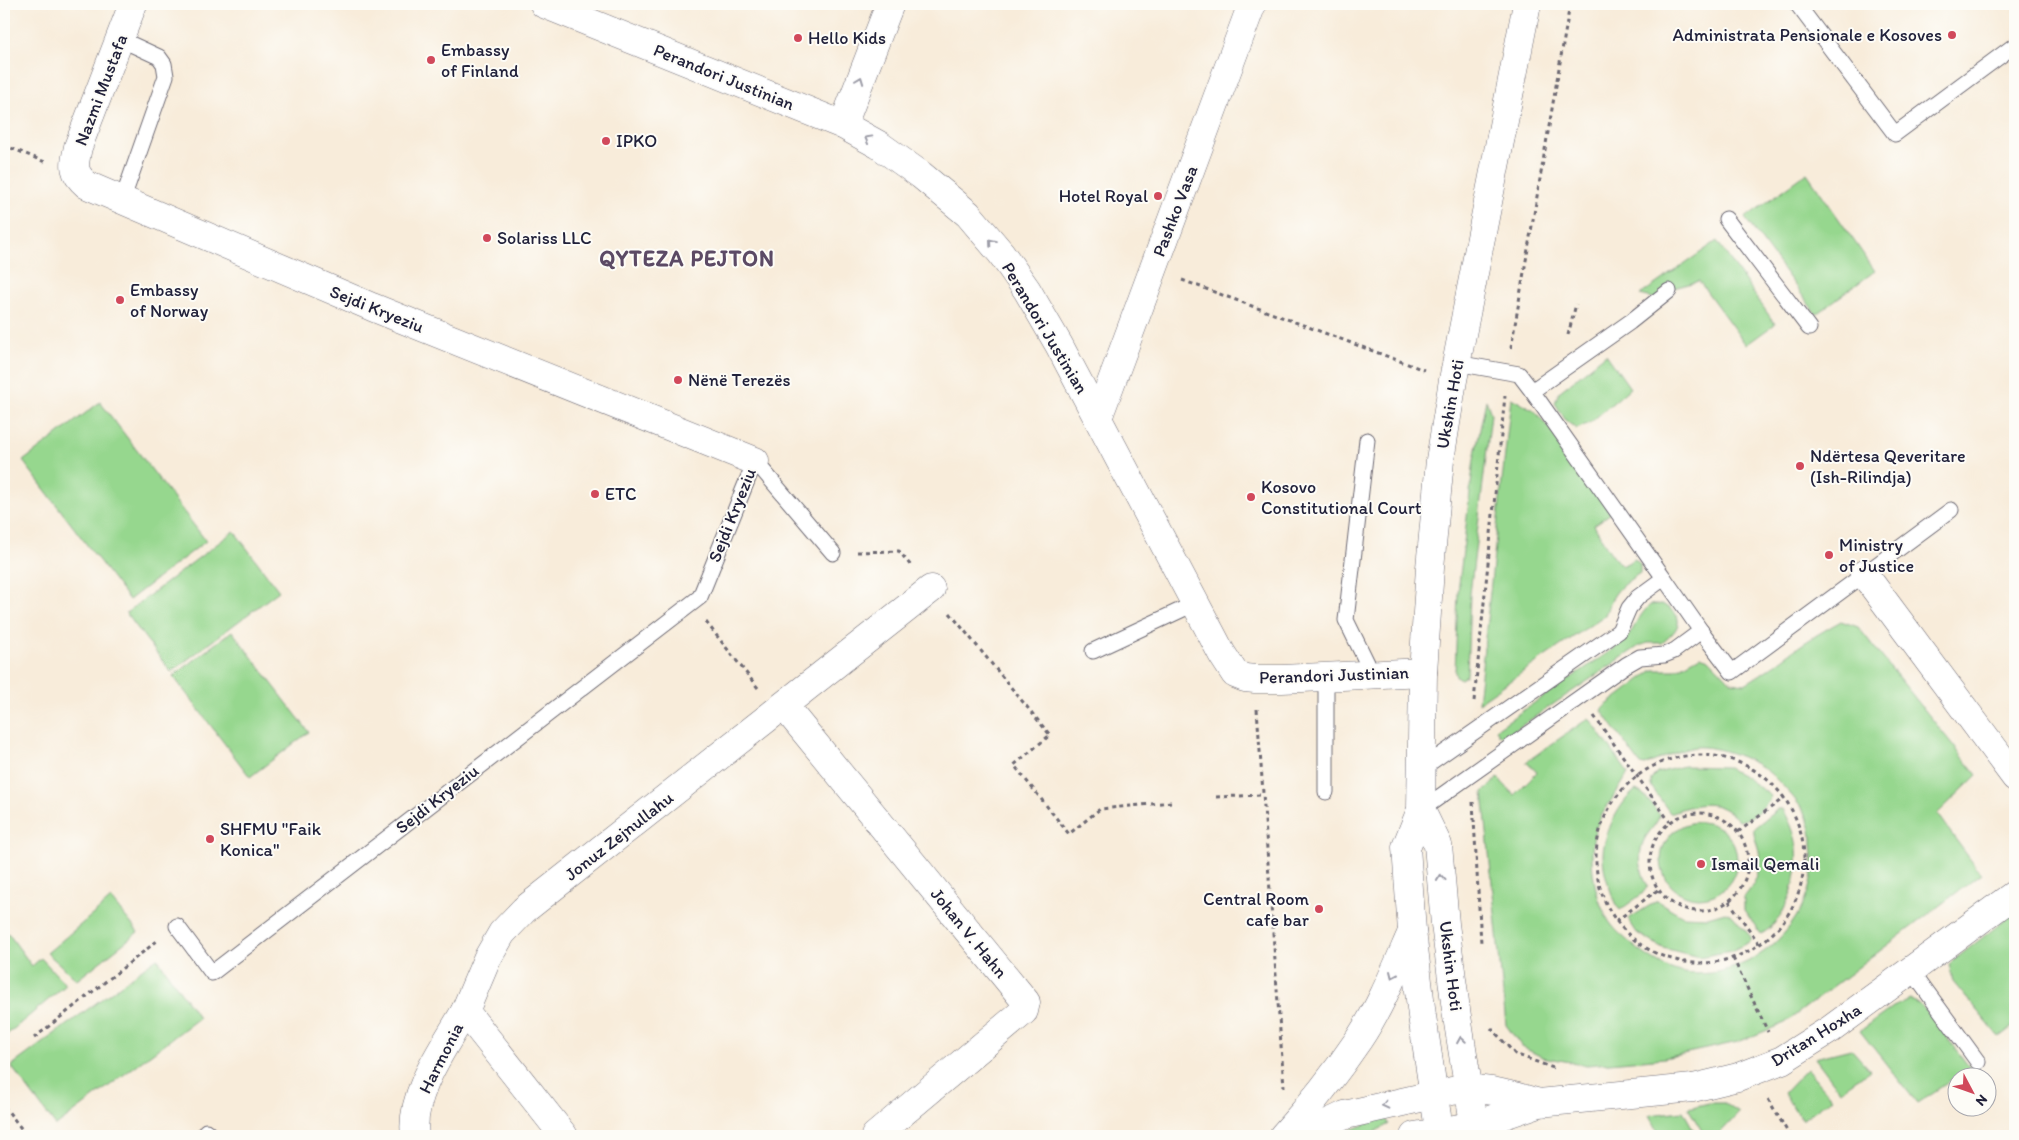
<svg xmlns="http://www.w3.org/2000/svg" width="2019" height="1140" viewBox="0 0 2019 1140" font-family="Itim,sans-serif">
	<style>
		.green { fill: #96d78e; stroke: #5c7c64 }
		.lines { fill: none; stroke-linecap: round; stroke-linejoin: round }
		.lane-casing { stroke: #6d6973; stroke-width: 17 }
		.street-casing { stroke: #6d6973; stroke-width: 29 }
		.secondary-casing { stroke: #6d6973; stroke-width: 29 }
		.path { stroke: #6d6973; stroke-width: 3; stroke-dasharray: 4 4; stroke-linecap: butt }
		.lane { stroke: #fff; stroke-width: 15 }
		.street { stroke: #fff; stroke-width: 28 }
		.secondary { stroke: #fff; stroke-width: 28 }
		.oneway { stroke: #9c9ca7 }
		.poi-dot { fill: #d1495b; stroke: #fdfcf7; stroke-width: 2 }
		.labels { text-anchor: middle; stroke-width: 4; stroke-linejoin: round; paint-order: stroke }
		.poi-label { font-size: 18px; fill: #22223b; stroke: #fdfcf7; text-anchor: start }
		.street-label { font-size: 18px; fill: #22223b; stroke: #fdfcf7 }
		.district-label { font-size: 22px; font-weight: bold; letter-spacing: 1px; fill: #5c4a65; stroke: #fdfcf7 }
	</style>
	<rect width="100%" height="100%" fill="#fdfcf7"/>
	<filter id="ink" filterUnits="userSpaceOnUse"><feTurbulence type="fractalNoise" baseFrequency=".02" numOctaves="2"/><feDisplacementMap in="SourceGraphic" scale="10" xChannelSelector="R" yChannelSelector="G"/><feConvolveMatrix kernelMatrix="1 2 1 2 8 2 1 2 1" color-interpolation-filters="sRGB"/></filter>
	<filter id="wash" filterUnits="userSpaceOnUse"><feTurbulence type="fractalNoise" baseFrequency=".0096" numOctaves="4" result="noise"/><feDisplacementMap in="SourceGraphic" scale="20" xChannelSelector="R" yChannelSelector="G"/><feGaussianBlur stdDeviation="1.12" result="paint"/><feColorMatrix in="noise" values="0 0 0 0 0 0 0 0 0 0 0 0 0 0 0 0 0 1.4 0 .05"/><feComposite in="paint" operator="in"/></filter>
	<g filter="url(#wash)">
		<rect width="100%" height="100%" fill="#f8ecda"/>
		<g class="green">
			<path d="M1807,173L1875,271L1816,314L1745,218Z"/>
			<path d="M1717,241L1775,324L1746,345L1699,281L1674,288L1657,299L1640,295Z"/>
			<path d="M1606,354L1630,388L1591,422L1577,429L1566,421L1555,403L1559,392Z"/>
			<path d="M1511,398L1534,410L1557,438L1611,513L1594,525C1602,539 1610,555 1622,566L1635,559L1640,564V573C1619,587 1614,591 1605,615L1478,703Z"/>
			<path d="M1486,400L1491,414L1470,594L1467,675L1461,679L1457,677L1455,673L1458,592L1474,459Z"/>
			<path d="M100,402L206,541L129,600L23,461Z"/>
			<path d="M234,531L279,591L171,672L126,613Z"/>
			<path d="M1662,604C1686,617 1681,628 1662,643H1648L1639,646L1505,737L1499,735L1496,729L1625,641C1635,628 1638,616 1650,605Z"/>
			<path d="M1841,621L1858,627L1977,775L1937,814L1981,874L1785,1023L1738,1042L1664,1058L1587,1065L1542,1057L1522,1047L1506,1025L1483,792L1498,778L1514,795L1537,772L1526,762L1589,718L1628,773C1619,792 1603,808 1596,828C1588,852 1593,888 1603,910C1611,928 1619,933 1634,946C1647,957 1668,970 1684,973C1756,982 1822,916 1812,845C1812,839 1812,832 1810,826C1804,806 1786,789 1772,775C1756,760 1717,745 1695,747C1678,750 1661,759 1645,765L1640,764L1602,711L1604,707L1653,670H1675L1700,656L1709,659L1731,682L1745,684C1761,675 1775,664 1790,653C1806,641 1823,631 1841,621Z"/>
			<path d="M232,631L309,732L250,777L173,676Z"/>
			<path d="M1684,766L1726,767L1745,777L1771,796C1766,807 1751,819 1739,821C1717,797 1698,803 1670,813L1651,786V779L1657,773Z"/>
			<path d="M1636,790L1643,794L1660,815C1657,823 1652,828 1647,835C1636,851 1640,871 1648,886L1642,894L1620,910C1614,904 1613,897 1610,889C1606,878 1603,867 1603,855C1603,835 1620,801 1636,790Z"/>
			<path d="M1778,809H1783C1790,822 1796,835 1797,849C1800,876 1786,922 1761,934L1744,910V897C1755,885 1762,868 1759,851C1757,842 1753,837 1754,828Z"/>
			<circle cx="1699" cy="860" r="38"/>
			<path d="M111,899L138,932L77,980L47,953Z"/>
			<path d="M1657,901L1683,916L1708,917L1725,912L1732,915L1751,937V941L1731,951L1699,957L1663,948L1637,933L1628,919Z"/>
			<path d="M2015,912V1025L1999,1037L1953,982L1949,964Z"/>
			<path d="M8,933L32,966L41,958L66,985L4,1037V936Z"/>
			<path d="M157,958L199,1018L56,1126L11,1066Z"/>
			<path d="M1910,999L1926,1010L1970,1068L1917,1103L1860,1031L1893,1007Z"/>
			<path d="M1851,1049L1870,1070L1840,1091L1815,1058Z"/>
			<path d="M1807,1069L1832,1098L1802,1120L1788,1100L1784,1093Z"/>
			<path d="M1709,1103H1724L1739,1113L1717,1136H1705L1688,1108Z"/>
			<path d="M1683,1111L1697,1136H1660L1649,1115Z"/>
			<path d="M1380,1119L1387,1120L1389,1124L1367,1136H1333Z"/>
		</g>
	</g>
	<g filter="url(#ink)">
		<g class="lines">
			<defs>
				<g id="lane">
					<path d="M1797,4L1895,134L2015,45"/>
					<path d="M120,39L159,57L164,64L166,76L122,201"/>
					<path d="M1726,219L1809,328"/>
					<path d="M1456,363L1519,374L1532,391"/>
					<path d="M1367,440L1346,620L1372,673"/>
					<path d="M1664,578L1532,391L1630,322L1669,291"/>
					<path d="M1701,631L1732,672L1951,510"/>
					<path d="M1093,651L1196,603"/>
					<path d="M1326,677V792"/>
					<path d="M1421,810L1626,665L1640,657L1664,655L1674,651L1701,631L1664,578L1638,597L1629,608L1619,631L1421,769"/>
					<path d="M177,926L212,973L700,597L755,461L833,553"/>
					<path d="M1911,970L1978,1062"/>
					<path d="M206,1131L211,1136"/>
				</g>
				<g id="street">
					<path d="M133,4L78,147C74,166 72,172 87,185L372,307L755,461"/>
					<path d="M544,4L843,125L879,145L921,175L968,214L1001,253L1027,290L1059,345L1222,654L1235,674L1245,678L1255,679H1282L1423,672"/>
					<path d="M843,125L890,4"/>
					<path d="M1098,418L1252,4"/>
					<path d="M1864,574L2015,777"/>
					<path d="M784,706L1026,1002L1024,1011L875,1136"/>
					<path d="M415,1136C409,1094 445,1046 465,1011"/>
					<path d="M564,1136L465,1011L487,959L502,933L524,910L931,589"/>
					<path d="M1301,1136L1345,1115L1433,1095"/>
					<path d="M1414,1136L1439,1132"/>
				</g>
				<g id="secondary">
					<path d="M1421,810L1438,845L1445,924L1456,1010L1476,1136"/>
					<path d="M1452,1091C1482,1085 1511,1095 1539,1103"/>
					<path d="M1439,1132L1475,1125L1539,1103L1693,1088L1738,1077L1782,1060L1831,1029L2015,894"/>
					<path d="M1283,1136C1310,1106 1336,1073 1359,1039C1381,1006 1396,968 1412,932"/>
					<path d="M1440,1136L1422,1016L1412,931L1406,847L1421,810L1423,672L1430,568L1440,460L1453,380L1527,4"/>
				</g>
			</defs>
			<use href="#lane" class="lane-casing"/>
			<use href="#street" class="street-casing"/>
			<use href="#secondary" class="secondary-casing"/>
			<g class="path">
				<path d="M4,145L45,162"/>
				<path d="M1182,280L1424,370"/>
				<path d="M1568,335L1576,304"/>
				<path d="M1511,348L1570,4"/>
				<path d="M857,552L899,551L911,566"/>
				<path d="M950,613L1050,735L1014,765L1069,834L1100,809L1172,802"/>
				<path d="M706,622L758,688"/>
				<path d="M1474,701L1505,396"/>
				<path d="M1257,709L1284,1087"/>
				<path d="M1594,716L1670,822"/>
				<circle cx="1700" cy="859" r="104"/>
				<path d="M1216,797L1262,795"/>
				<path d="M1473,802L1481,943"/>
				<circle cx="1699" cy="862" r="49"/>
				<path d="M1738,832L1785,797"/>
				<path d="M1729,901L1760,945"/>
				<path d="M1616,921L1659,889"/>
				<path d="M1733,958L1768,1032"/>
				<path d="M1491,1028L1515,1054L1556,1069"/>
				<path d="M34,1038L157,941"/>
				<path d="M1768,1099L1790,1136"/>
				<path d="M4,1106L27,1136"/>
			</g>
			<use href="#lane" class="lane"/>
			<use href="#street" class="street"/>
			<use href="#secondary" class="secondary"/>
		</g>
		<defs><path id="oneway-chevron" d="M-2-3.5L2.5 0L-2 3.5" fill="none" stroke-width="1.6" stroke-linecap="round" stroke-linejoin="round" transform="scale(1.25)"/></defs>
		<g class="oneway">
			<use href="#oneway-chevron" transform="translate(860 80) rotate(-69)"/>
			<use href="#oneway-chevron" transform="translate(868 139) rotate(-151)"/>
			<use href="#oneway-chevron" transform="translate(992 242) rotate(-130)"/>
			<use href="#oneway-chevron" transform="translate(1441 878) rotate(-95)"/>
			<use href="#oneway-chevron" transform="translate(1393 975) rotate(114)"/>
			<use href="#oneway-chevron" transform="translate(1461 1040) rotate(-99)"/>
			<use href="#oneway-chevron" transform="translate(1385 1105) rotate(167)"/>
		</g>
	</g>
	<g class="poi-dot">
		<circle cx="1952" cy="35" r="5"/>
		<circle cx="798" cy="38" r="5"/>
		<circle cx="431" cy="60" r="5"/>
		<circle cx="606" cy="141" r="5"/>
		<circle cx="1158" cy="196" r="5"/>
		<circle cx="487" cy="238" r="5"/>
		<circle cx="120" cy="300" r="5"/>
		<circle cx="678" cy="380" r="5"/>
		<circle cx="1800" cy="466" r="5"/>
		<circle cx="595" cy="494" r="5"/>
		<circle cx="1251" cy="497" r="5"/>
		<circle cx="1829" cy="555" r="5"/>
		<circle cx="210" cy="839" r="5"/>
		<circle cx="1701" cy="864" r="5"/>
		<circle cx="1319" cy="909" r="5"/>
	</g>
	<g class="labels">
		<g class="poi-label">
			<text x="1942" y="41" text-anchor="end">Administrata Pensionale e Kosoves</text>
			<text x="808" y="44">Hello Kids</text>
			<text x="441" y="56">Embassy<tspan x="441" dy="21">of Finland</tspan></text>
			<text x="616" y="147">IPKO</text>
			<text x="1148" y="202" text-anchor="end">Hotel Royal</text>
			<text x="497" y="244">Solariss LLC</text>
			<text x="130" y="296">Embassy<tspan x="130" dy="21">of Norway</tspan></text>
			<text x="688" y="386">Nënë Terezës</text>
			<text x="1810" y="462">Ndërtesa Qeveritare<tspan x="1810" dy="21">(Ish-Rilindja)</tspan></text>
			<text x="1261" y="493">Kosovo<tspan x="1261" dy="21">Constitutional Court</tspan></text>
			<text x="605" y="500">ETC</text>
			<text x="1839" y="551">Ministry<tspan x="1839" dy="21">of Justice</tspan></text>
			<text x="220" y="835">SHFMU "Faik<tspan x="220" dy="21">Konica"</tspan></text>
			<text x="1711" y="870">Ismail Qemali</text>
			<text x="1309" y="905" text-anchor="end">Central Room<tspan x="1309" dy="21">cafe bar</tspan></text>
		</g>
		<g class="street-label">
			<text transform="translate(724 77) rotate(22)" y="6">Perandori Justinian</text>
			<text transform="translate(101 90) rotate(-69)" y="6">Nazmi Mustafa</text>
			<text transform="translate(1175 211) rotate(-69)" y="6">Pashko Vasa</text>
			<text transform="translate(377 309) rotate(22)" y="6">Sejdi Kryeziu</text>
			<text transform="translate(1045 328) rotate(59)" y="6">Perandori Justinian</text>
			<text transform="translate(1450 404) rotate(-80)" y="6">Ukshin Hoti</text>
			<text transform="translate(732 515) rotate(-68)" y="6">Sejdi Kryeziu</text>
			<text transform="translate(1334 675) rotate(-2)" y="6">Perandori Justinian</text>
			<text transform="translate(437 799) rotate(-38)" y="6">Sejdi Kryeziu</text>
			<text transform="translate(619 836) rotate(-38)" y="6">Jonuz Zejnullahu</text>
			<text transform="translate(969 933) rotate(51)" y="6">Johan V. Hahn</text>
			<text transform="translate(1451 966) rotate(83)" y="6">Ukshin Hoti</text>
			<text transform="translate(1816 1035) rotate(-32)" y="6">Dritan Hoxha</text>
			<text transform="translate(441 1058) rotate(-63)" y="6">Harmonia</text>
		</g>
		<g class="district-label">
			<text x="687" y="266">QYTEZA PEJTON</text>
		</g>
	</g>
	<rect width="2019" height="1140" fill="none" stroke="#fdfcf7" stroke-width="20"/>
	<g transform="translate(1972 1092) rotate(131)"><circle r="24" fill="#fdfcf7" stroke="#a5a5ac"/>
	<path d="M0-4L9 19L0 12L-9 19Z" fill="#d1495b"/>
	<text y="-8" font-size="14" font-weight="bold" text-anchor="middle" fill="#22223b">N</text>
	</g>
</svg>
